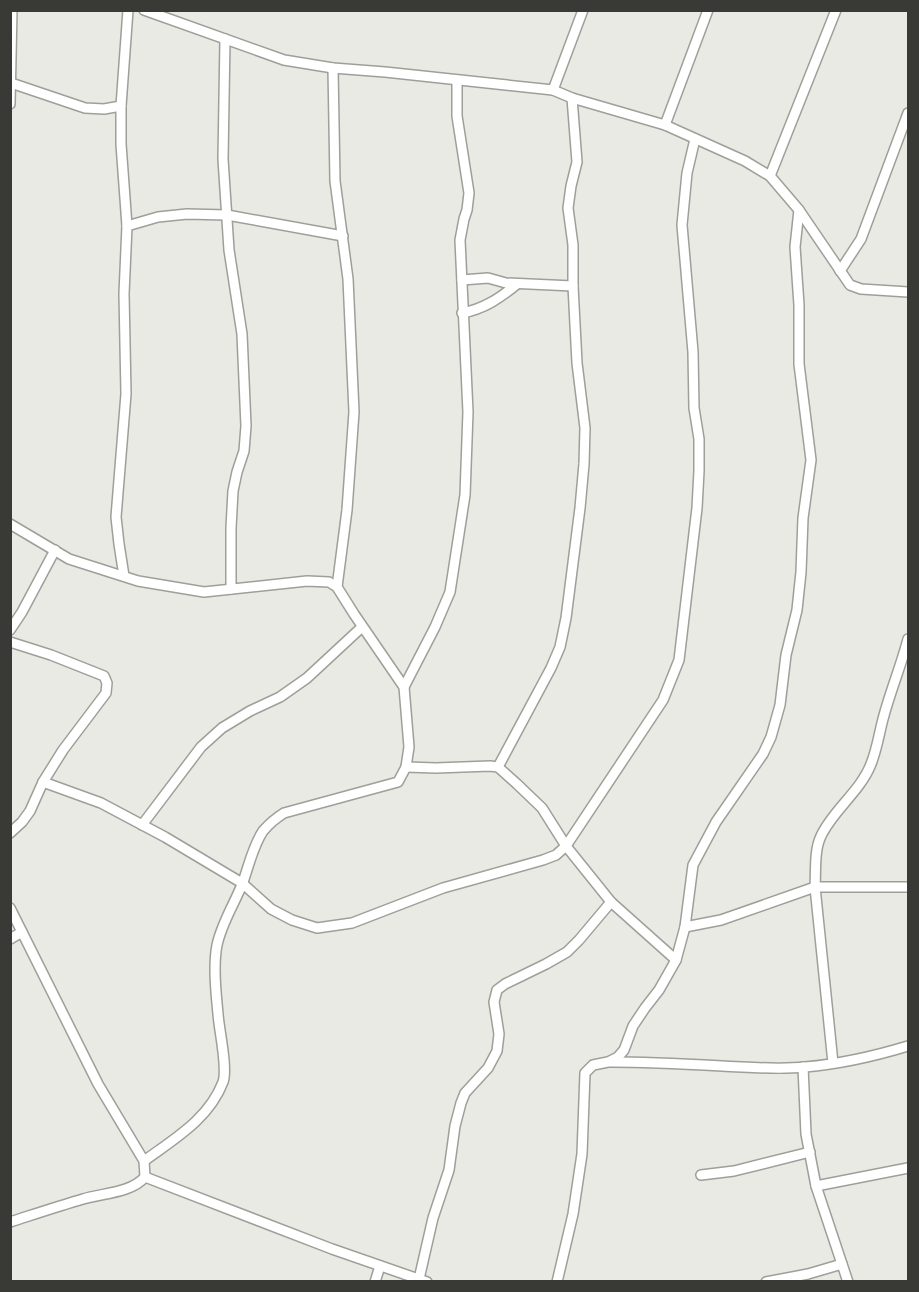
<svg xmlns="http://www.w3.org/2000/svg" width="919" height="1292" viewBox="0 0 919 1292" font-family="Commissioner,sans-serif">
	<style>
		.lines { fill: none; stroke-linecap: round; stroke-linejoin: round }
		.street-casing { stroke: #9f9f9a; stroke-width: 12 }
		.street { stroke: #fff; stroke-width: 9 }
	</style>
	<rect width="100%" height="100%" fill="#eaeae4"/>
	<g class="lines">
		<defs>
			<g id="street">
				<path d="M144,10L284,60L333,68L385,72L553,90L572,98L665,125L745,161L770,176L799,210L850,285L861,289L908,292"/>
				<path d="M225,39L223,159L229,250L242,334L246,426L244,451L237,472L233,491L231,528V589"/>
				<path d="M333,68L335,181L348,279L354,412L347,510L337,587"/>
				<path d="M11,83L85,108L104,109L121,106"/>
				<path d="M553,90L583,10"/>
				<path d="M10,104L12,10"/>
				<path d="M665,125L708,10"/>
				<path d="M770,176L836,10"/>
				<path d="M127,226L158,217L187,214L227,215L343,236"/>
				<path d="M840,271L861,239L908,113"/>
				<path d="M462,280L488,278L506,283L573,286"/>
				<path d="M462,313C484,309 500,298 517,284"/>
				<path d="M10,524L69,559L138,581L204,592L307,581L329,582L337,587L354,614L404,687L409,747L406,767L398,782L284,813C276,818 269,824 263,831C253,846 249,865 243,882C235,903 222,922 217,945C213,966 216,993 218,1014C219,1030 228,1068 223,1082C209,1119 174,1139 144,1161"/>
				<path d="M124,576L119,544L116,517L126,394L124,294L127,226L121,144V106L128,10"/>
				<path d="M10,630L22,612L55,550"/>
				<path d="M10,642L51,655L104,676L107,683L106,693L63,750L43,782L30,811L22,822L10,833"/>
				<path d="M404,687L435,627L450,592L465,495L468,412L460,240L464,219L467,210L469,193L457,116V80"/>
				<path d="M406,767L436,768L490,766L498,767L517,784L542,808L566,846L611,902L676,960"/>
				<path d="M498,767L551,668L560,647L566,618L580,508L584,464L585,428L577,363L573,286V245L568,208L571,186L577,162L572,98"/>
				<path d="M43,782L101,803L165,837L242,883L271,909L292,920L317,928L352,923L443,888L543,860L556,855L566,846L663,700L679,660L697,508L699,471V439L694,408L693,352L682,225L687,173L695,139"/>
				<path d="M142,825L201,747L222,728L250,711L280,697L307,678L362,627"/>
				<path d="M10,908L98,1084L144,1161L145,1177"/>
				<path d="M685,927L721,920L815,887H908"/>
				<path d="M10,939L22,932"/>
				<path d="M611,1062C648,1062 685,1064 722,1066C749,1067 777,1070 805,1067C840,1064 875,1056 908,1046"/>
				<path d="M833,1063L815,887C816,872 814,850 821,836C833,810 860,792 871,764C877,749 879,734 883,719C890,692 901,666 908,639"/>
				<path d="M803,1067L806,1134L816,1186L848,1282"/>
				<path d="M701,1175L734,1171L810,1152"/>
				<path d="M816,1186L908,1168"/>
				<path d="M10,1222C35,1214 59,1206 83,1199C103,1193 131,1193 145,1177L332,1249L427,1282"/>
				<path d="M419,1279L433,1218L449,1170L455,1126L461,1103L465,1093L488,1068L497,1051L499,1034L494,1002L497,990L505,984L546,964L567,952L579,940L611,902"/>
				<path d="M375,1282L380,1266"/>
				<path d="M557,1282L573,1214L582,1154L585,1073L593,1065L608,1062L618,1057L624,1050L633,1026L645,1008L659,990L676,960L685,927L693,865L716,822L763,754L771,737L780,705L786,655L797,610L801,572L803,518L811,460L799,364V305L795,247L799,210"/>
				<path d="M766,1282L808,1274L842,1264"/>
			</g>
		</defs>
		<use href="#street" class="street-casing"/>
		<use href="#street" class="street"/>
	</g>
	<rect width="919" height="1292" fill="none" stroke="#393936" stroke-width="24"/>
</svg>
